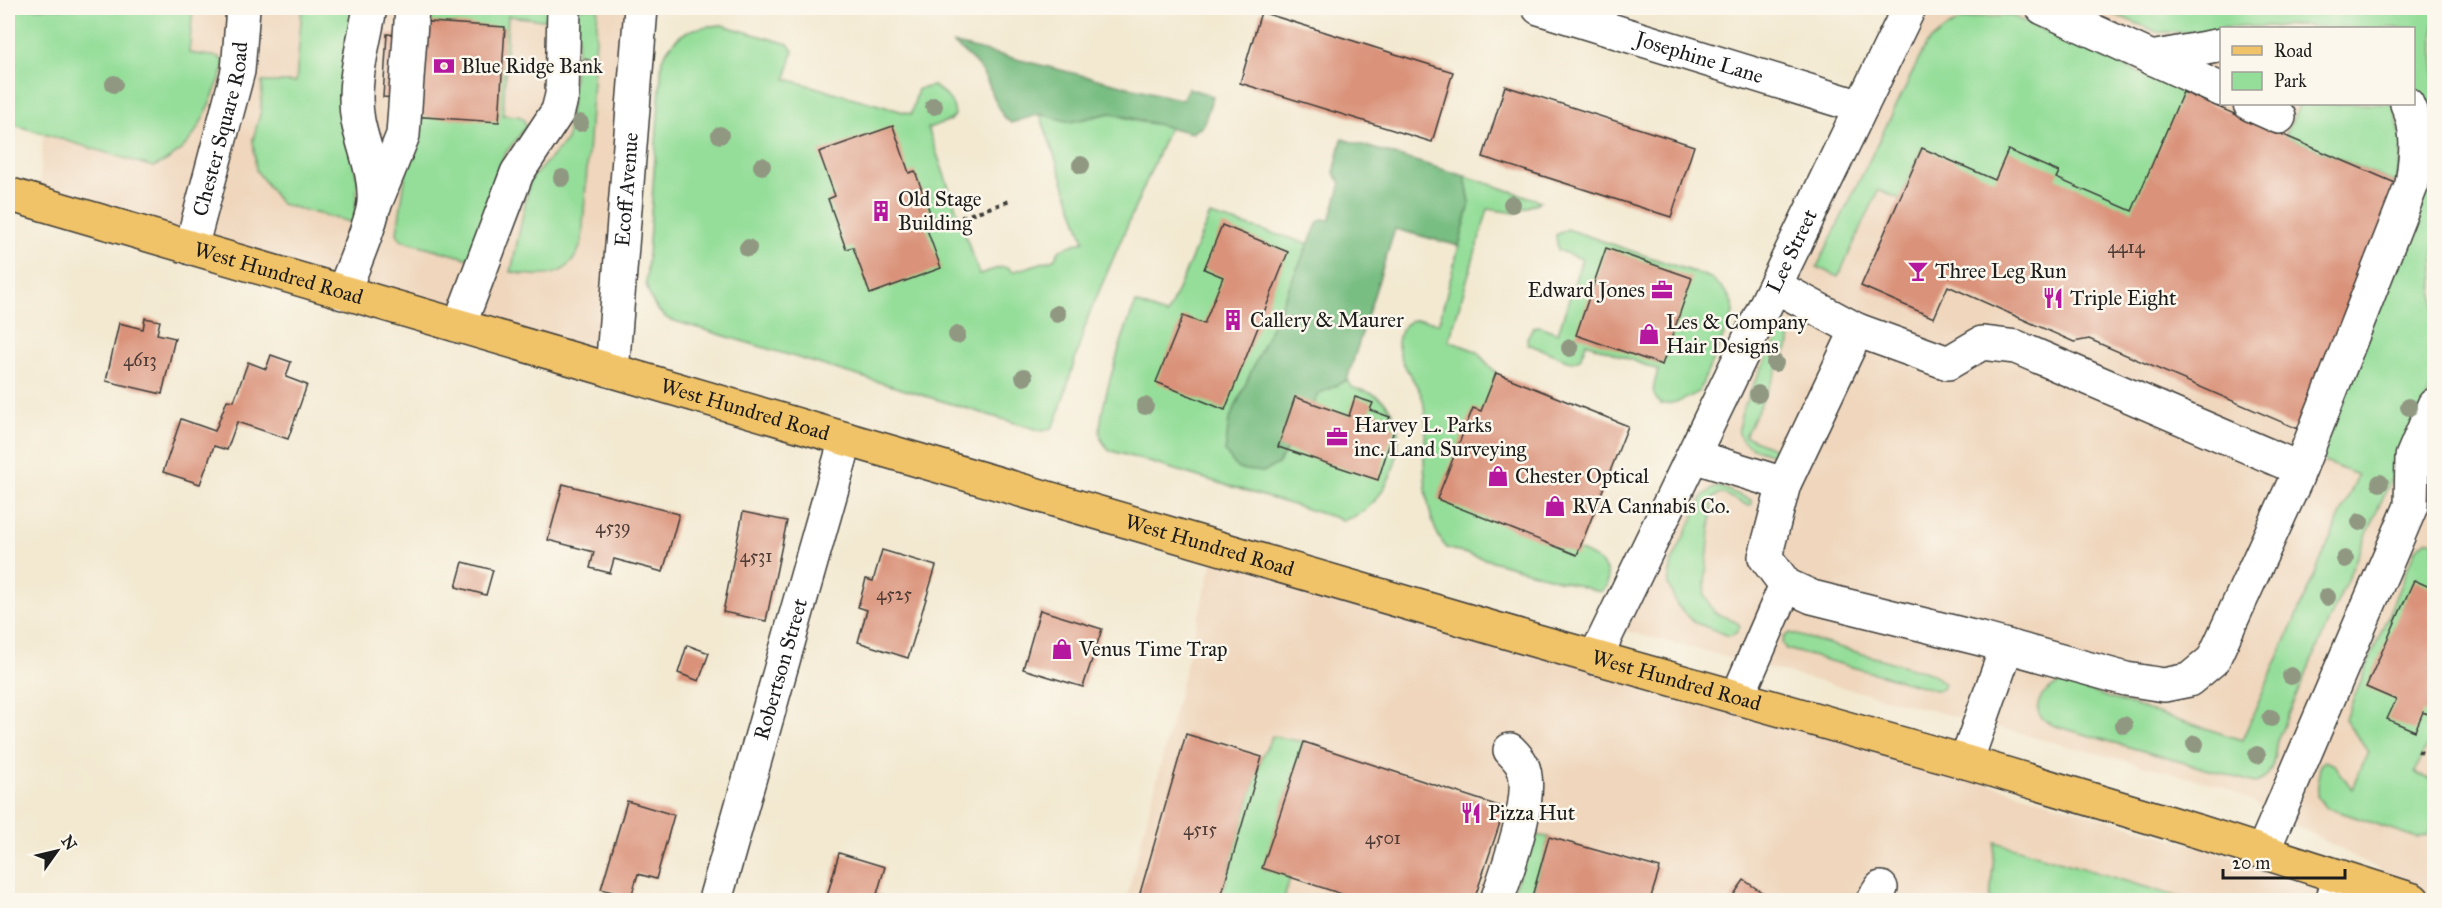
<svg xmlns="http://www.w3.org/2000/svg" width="2442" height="908" viewBox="0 0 2442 908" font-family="'IM FELL Great Primer',serif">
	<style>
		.built { fill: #efd6bc; fill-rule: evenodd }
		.green { fill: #95de9a; stroke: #587d5b; stroke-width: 1.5 }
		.forest { fill: #78bd82; stroke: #4a6c4f; stroke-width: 1.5 }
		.building { fill: #da937a }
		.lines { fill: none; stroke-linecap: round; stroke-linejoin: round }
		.minor-casing { stroke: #3c3b37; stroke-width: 36 }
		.major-casing { stroke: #3c3b37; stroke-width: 36 }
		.path { stroke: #3c3b37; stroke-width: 4; stroke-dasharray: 4.5 4.5; stroke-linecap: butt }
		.minor { stroke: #fff; stroke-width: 33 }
		.major { stroke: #f1c369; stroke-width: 33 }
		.tree { fill: #919882 }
		.labels { text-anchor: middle; stroke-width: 5; stroke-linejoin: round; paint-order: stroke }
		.number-label { font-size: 18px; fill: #4c3a34 }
		.street-label { font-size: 21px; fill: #1c1c1c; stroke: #fbf7ec }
		.poi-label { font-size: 21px; fill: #1c1c1c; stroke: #fbf7ec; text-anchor: start }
	</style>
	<rect width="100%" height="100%" fill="#fbf7ec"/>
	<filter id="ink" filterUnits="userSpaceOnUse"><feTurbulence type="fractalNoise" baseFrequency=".0167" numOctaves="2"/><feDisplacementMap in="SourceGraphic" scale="12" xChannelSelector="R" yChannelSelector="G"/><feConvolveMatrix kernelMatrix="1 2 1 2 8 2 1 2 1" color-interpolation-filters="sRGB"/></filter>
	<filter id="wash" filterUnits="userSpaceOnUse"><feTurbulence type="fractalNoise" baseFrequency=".008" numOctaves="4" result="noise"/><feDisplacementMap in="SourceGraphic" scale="24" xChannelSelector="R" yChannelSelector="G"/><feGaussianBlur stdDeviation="1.35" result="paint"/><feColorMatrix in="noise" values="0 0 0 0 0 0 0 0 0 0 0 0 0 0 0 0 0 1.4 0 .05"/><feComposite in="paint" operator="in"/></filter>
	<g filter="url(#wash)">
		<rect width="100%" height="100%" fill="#f3e9d1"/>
		<g class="built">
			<path d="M51,8H637L609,366L39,198Z"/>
			<path d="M1909,8H2434V899L2222,786L1610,627ZM2222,28H2414V104H2222Z"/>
			<path d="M1218,555L2379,900H1126L1213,560Z"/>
		</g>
		<g class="green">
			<path d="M8,8H193L189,53L219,57L224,62L223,72C205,112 198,149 153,167L8,123Z"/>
			<path d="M302,8H355L346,55L341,118L358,181L354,223L281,204L256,170L253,139L261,111L262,82H296Z"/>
			<path d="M422,8H550L549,16L543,20L508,16L503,115L519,116L524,120L526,127L504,155L470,259L401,240L397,233L413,125Z"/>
			<path d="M571,8H598L582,241C570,280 545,278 511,272L530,180L567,140L578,39Z"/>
			<path d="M2100,8H2434V381L2277,740C2274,757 2274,778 2255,783L2052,725C2025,712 2041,689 2063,683L2242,740L2358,475L2327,463L2321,455L2420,96L2414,84V28H2331L2299,25L2222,28L2221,33L2157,32Z"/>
			<path d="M2012,16L2183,92L2151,234L2010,213L1922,148L1900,199L1879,190L1838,277L1817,267L1926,45C1958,14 1970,17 2012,16Z"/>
			<path d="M722,25L788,44L793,51L786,79L911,114L918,89L933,86C945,93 954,101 955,115L951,120L928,128L979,274L1002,267L1009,268L1012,272L1054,259L1060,249L1084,241L1040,114L1070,122L1110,113L1140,122L1170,126L1088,317L1057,419L1052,428L1042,431L668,319C655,310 650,299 646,284L662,59C677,31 691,27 722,25Z"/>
			<path d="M2294,104H2393L2403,145L2396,183L2285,136L2299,106Z"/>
			<path d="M1465,176L1541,201L1515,213L1488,209L1449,341L1476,351L1496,373L1576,549C1594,557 1611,563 1607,586L1600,592L1447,548C1428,528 1425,487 1424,460C1423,445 1428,430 1425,414C1424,407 1424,399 1420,392C1411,373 1392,356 1400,333C1408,314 1423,320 1439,323L1470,203Z"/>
			<path d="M1210,215L1310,244L1229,421L1278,464L1320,393L1347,380L1351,387C1359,390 1369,391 1377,396C1422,424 1389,513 1343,520L1109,450C1107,447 1102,442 1101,438C1095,418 1126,324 1136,303L1167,315Z"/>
			<path d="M1567,229L1711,278C1723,288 1732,296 1734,312L1699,391C1687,400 1676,404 1661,404C1648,393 1655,384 1658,370L1586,343L1580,359L1572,362L1528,344L1527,338L1533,327L1539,326L1558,333L1582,259L1558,250L1556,235Z"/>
			<path d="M1783,333L1790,338V344L1745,436L1775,449V455H1773C1762,451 1746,448 1740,437C1731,418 1769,356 1779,336Z"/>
			<path d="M1720,487L1751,500L1752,504L1749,506L1721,493L1713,498L1704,595L1714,612L1738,623L1740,627L1736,633L1729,636L1694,622L1677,605L1668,584L1672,562L1703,496L1712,489Z"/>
			<path d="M2427,540H2434V641L2404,634L2379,686L2434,708V733L2432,732L2415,773L2434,781V817L2428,835L2417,838L2325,807L2317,796L2320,765L2325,761L2335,765L2352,789L2368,752L2345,719L2415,550Z"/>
			<path d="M1790,633L1933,674L1944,684L1942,689L1936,690L1786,649L1782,643L1784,637Z"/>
			<path d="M1272,736L1304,742L1263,868L1290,877L1284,900H1220L1262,757Z"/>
			<path d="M1531,835L1549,837L1531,900H1511Z"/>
			<path d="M1995,842L2189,900H1990Z"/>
		</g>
		<g class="forest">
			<path d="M952,43L1182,100L1188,88L1213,96L1203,126L1192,133L1110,113L1070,122L1040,114L1011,123C996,113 994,92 985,77C977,62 965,53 952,43Z"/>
			<path d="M1342,139L1465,176L1470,203L1459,246L1395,229L1347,380L1320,393L1278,464L1263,472L1238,469L1225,452L1229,421L1318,222L1322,219L1330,220L1341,183L1334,173Z"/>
		</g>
		<g id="blocks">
			<g class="building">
				<path d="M1261,12L1453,72L1432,142L1240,83Z"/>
				<path d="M415,21L505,27L499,122L409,116L410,99L383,97L387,34L414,36Z"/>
				<path d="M1505,86L1694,146L1671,217L1483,157Z"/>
				<path d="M2183,92L2400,185L2298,429L2089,339L2074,342L1948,286L1934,318L1861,286L1922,148L1995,180L2008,150L2059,172L2056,178L2132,211Z"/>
				<path d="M893,126L909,173L915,171L933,221L925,224L941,268L870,294L853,247L846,249L828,199L835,196L819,152Z"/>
				<path d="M1222,225L1288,252L1225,410L1156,382L1183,316L1204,324L1223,277L1204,269Z"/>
				<path d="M1606,248L1692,278L1662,365L1576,335Z"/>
				<path d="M145,318L160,321L157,334L175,338L162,394L106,381L119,323L143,329Z"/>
				<path d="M271,355L291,362L286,377L307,385L288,439L237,422L227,450L214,446L200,484L163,472L181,419L215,431L227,400L234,401L248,362L266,369Z"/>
				<path d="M1496,373L1628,426L1577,555L1437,499L1473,408L1481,411Z"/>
				<path d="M1295,397L1349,416L1355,397L1373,403L1370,410L1390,417L1387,424L1395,427L1378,480L1278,447Z"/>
				<path d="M563,484L679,514L663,572L614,559L610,573L590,568L594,552L548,540Z"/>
				<path d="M743,512L787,521L766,621L723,612Z"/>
				<path d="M882,550L936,566L908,658L858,642L867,610L858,607L866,579L873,581Z"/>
				<path d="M463,562L493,570L486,595L456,587Z"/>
				<path d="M2414,580L2434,589V718L2423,712L2415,731L2387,719L2396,700L2366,687Z"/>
				<path d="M1040,610L1102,629L1083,687L1023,669Z"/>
				<path d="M687,645L709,653L699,681L678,673Z"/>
				<path d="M1186,734L1262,757L1220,900H1138Z"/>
				<path d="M1304,742L1505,808L1474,900H1360L1262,868Z"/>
				<path d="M627,801L674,815L656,879L638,874L631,897L601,889Z"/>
				<path d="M1549,837L1660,868L1650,900H1531Z"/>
				<path d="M839,853L885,867L877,894L882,895L880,900H826Z"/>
				<path d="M1744,880L1773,900H1730Z"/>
			</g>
		</g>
	</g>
	<g filter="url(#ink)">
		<use href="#blocks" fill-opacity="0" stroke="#3c3b37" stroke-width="1.5"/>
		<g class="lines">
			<defs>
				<g id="minor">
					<path id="s1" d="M1539,8L1861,107"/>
					<path d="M2043,8L2222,90"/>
					<path d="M2151,58L2222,45"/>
					<path d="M2250,104L2279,117"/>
					<path d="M375,204L403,135L412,8"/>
					<path id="s2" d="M191,248L238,71L243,8"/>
					<path d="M1775,286L1857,330"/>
					<path d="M343,293C351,271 373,221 374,202C376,174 363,147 358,121C351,84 364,43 370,8"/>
					<path d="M459,326L517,173L558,111L562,95L564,8"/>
					<path id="s3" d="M612,371L641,8"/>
					<path d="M1693,456L1784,484"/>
					<path d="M2300,469L2016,347L1982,343L1948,363L1857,330L1784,484L1765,557L1786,585L1812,597L1985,640L2126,679L2164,685L2189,680L2213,660L2296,479L2412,184C2416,156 2420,130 2407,104"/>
					<path id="s4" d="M1595,658L1909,8"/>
					<path d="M1737,698L1786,585"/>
					<path d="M1966,762L2007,646"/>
					<path d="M2263,851L2411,506L2412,457L2434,405"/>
					<path id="s5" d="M715,900L846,439"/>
					<path d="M1497,900C1507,872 1536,792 1522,765C1519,759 1514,754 1510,750"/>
					<path d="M1873,900L1881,888"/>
					<path d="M2332,900L2341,877"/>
				</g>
				<g id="major">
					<path id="s6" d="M8,194L1537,641L1966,762L2200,832L2413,900"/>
				</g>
			</defs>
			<use href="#minor" class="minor-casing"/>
			<use href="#major" class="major-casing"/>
			<g class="path">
				<path d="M953,220L1010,201"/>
				<path d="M2418,751L2434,758"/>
			</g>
			<use href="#minor" class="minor"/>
			<use href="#major" class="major"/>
		</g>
		<g class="tree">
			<circle cx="586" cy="67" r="9"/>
			<circle cx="114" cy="84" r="9"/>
			<circle cx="934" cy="106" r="9"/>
			<circle cx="580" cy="123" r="9"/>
			<circle cx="720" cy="135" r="9"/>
			<circle cx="1081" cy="165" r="9"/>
			<circle cx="762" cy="166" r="9"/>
			<circle cx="562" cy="178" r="9"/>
			<circle cx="1512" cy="204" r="9"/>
			<circle cx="748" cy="248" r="9"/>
			<circle cx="1057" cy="314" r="9"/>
			<circle cx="957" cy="335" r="9"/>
			<circle cx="1570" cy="348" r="9"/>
			<circle cx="1775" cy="363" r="9"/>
			<circle cx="1024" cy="377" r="9"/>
			<circle cx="1758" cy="394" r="9"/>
			<circle cx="1145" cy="406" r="9"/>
			<circle cx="2409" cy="407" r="9"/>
			<circle cx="2380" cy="483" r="9"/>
			<circle cx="2360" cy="522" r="9"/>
			<circle cx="2345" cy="559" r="9"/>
			<circle cx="2327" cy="597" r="9"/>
			<circle cx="2291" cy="676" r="9"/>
			<circle cx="2271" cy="718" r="9"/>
			<circle cx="2124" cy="725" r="9"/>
			<circle cx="2195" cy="744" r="9"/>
			<circle cx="2257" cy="755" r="9"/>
		</g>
	</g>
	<defs>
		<symbol id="bank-bare" viewBox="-9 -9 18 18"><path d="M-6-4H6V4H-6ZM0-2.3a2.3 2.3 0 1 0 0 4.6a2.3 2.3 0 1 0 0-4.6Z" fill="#b5179e" stroke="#fbf7ec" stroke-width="2.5" paint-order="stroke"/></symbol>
		<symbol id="building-bare" viewBox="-9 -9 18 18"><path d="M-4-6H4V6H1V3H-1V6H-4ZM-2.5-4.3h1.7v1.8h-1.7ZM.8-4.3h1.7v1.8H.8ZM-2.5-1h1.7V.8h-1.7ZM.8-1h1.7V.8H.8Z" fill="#b5179e" stroke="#fbf7ec" stroke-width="2.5" paint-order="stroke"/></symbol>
		<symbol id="bar-bare" viewBox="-9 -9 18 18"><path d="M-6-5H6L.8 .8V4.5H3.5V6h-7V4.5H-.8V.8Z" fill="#b5179e" stroke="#fbf7ec" stroke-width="2.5" paint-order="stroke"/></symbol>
		<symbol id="office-bare" viewBox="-9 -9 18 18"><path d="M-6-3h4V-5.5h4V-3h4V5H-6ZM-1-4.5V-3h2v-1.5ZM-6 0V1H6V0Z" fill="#b5179e" stroke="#fbf7ec" stroke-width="2.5" paint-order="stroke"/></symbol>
		<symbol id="restaurant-bare" viewBox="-9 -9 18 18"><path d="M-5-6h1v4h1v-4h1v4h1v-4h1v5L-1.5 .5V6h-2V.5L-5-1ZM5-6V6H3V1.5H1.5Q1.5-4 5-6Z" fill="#b5179e" stroke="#fbf7ec" stroke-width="2.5" paint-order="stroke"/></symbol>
		<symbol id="shop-bare" viewBox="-9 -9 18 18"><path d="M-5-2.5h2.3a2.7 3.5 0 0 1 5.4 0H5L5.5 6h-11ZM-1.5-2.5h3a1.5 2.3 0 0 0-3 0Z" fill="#b5179e" stroke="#fbf7ec" stroke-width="2.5" paint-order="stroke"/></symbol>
	</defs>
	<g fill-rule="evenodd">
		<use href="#bank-bare" x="429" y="51" width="30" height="30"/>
		<use href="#building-bare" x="866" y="196" width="30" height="30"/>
		<use href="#bar-bare" x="1903" y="256" width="30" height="30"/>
		<use href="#office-bare" x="1647" y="275" width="30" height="30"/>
		<use href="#restaurant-bare" x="2038" y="283" width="30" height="30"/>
		<use href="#building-bare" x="1218" y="305" width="30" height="30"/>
		<use href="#shop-bare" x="1634" y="319" width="30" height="30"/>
		<use href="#office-bare" x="1322" y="422" width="30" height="30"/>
		<use href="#shop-bare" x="1483" y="461" width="30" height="30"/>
		<use href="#shop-bare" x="1540" y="491" width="30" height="30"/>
		<use href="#shop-bare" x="1047" y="634" width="30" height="30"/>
		<use href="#restaurant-bare" x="1456" y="798" width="30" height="30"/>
	</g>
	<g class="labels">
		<g class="number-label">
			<text x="2126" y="253">4414</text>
			<text x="140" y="366">4613</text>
			<text x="613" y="533">4539</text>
			<text x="756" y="562">4531</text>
			<text x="894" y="600">4525</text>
			<text x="1200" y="835">4515</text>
			<text x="1383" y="844">4501</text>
		</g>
		<g class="street-label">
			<text dy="7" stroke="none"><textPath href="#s1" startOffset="168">Josephine Lane</textPath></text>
			<text dy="7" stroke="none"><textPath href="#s2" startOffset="123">Chester Square Road</textPath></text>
			<text dy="7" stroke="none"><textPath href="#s3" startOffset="182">Ecoff Avenue</textPath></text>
			<text dy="7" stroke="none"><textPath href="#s4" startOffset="452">Lee Street</textPath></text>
			<text dy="7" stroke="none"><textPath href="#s6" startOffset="282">West Hundred Road</textPath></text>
			<text dy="7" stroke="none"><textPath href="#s6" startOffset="768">West Hundred Road</textPath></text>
			<text dy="7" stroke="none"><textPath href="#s6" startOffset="1252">West Hundred Road</textPath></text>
			<text dy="7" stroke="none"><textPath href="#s5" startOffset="240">Robertson Street</textPath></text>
			<text dy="7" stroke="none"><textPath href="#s6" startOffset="1738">West Hundred Road</textPath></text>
		</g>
		<g class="poi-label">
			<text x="461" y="73">Blue Ridge Bank</text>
			<text x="898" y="206">Old Stage<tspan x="898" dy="24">Building</tspan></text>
			<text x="1935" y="278">Three Leg Run</text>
			<text x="1645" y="297" text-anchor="end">Edward Jones</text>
			<text x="2070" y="305">Triple Eight</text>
			<text x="1250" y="327">Callery &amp; Maurer</text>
			<text x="1666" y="329">Les &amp; Company<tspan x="1666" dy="24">Hair Designs</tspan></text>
			<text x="1354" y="432">Harvey L. Parks<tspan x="1354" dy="24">inc. Land Surveying</tspan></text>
			<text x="1515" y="483">Chester Optical</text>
			<text x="1572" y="513">RVA Cannabis Co.</text>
			<text x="1079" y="656">Venus Time Trap</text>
			<text x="1488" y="820">Pizza Hut</text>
		</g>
	</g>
	<rect width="2442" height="908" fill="none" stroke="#fbf7ec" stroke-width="30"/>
	<rect x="2220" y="27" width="195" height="78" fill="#fbf7ec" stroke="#a29f99" stroke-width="1.5"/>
	<rect x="2232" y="46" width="30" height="9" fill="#f1c369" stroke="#a29f99" stroke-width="1.5"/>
	<text x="2274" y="57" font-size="18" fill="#1c1c1c">Road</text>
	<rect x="2232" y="72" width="30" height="18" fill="#95de9a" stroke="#a29f99" stroke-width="1.5"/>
	<text x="2274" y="87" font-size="18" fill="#1c1c1c">Park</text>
	<g transform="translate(57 851) rotate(56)" stroke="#fbf7ec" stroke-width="4.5" paint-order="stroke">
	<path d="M0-4.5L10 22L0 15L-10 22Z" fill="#1c1c1c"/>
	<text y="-9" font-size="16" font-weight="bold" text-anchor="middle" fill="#1c1c1c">N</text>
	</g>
	<path d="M2223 869v9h122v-9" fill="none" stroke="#1c1c1c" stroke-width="3"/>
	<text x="2232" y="869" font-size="18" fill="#1c1c1c" stroke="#fbf7ec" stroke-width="4.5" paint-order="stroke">20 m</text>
</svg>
